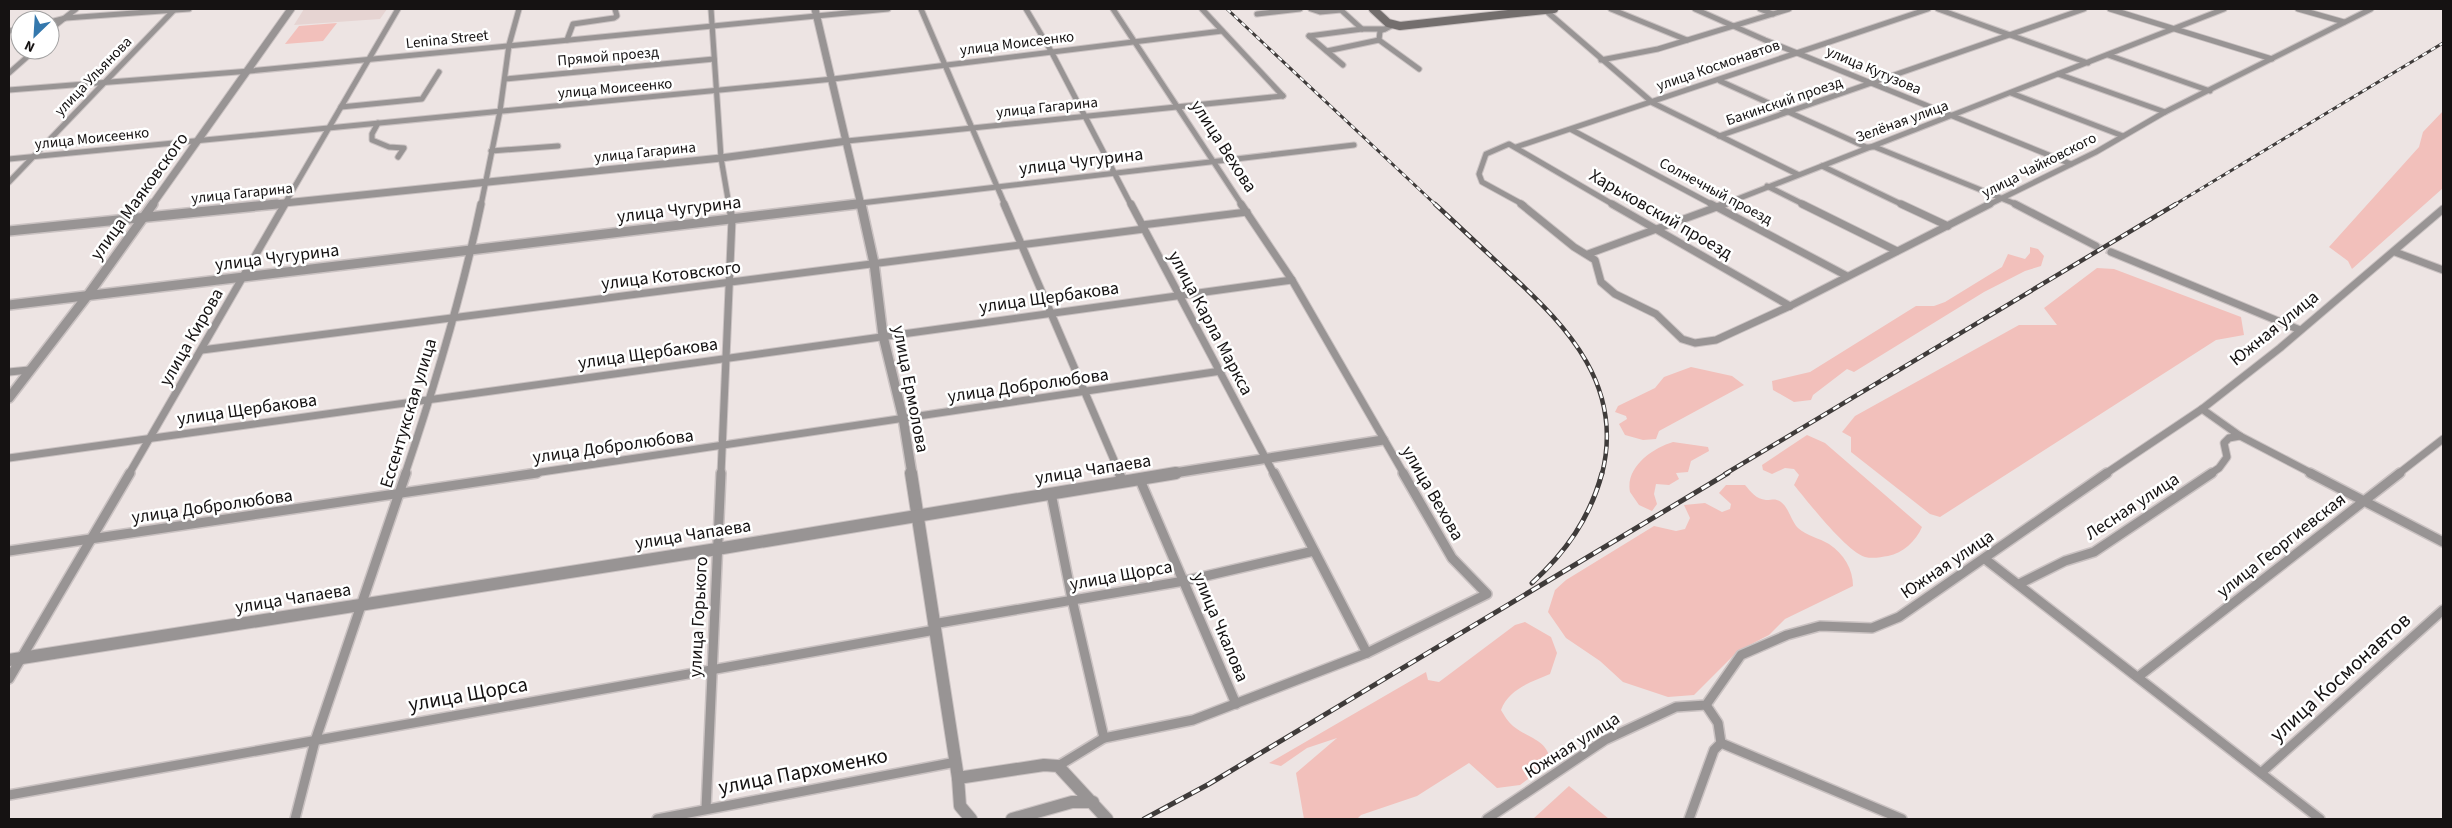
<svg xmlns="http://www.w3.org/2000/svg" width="2452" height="828" viewBox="0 0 2452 828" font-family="'Source Sans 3',sans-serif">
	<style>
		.built { fill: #e6d4d2 }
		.green { fill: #f2c0bb }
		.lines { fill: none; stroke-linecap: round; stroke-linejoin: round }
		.minor-tunnel { stroke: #cdc4c4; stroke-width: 7; stroke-dasharray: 7 4; stroke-linecap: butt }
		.minor-far2-casing { stroke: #cac2c2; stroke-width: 7 }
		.minor-far1-casing { stroke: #cac2c2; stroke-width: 9 }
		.minor-casing { stroke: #cac2c2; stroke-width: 12 }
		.tertiary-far2-casing { stroke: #cac2c2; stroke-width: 9 }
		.tertiary-far1-casing { stroke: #cac2c2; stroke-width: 12 }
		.tertiary-casing { stroke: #cac2c2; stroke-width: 14 }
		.secondary-casing { stroke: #cac2c2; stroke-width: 10 }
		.minor-far2 { stroke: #989494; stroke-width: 5 }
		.minor-far1 { stroke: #989494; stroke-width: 7 }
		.minor { stroke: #989494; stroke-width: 9 }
		.tertiary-far2 { stroke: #989494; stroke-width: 7 }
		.tertiary-far1 { stroke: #989494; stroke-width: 9 }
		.tertiary { stroke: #989494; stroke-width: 12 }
		.secondary { stroke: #736e6d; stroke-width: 8 }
		.rail-far2-casing { stroke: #3f3b3a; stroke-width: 3 }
		.rail-far1-casing { stroke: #3f3b3a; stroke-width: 4.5 }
		.rail-casing { stroke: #3f3b3a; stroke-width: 5 }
		.rail-far2 { stroke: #fff; stroke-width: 2; stroke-dasharray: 5; stroke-linecap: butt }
		.rail-far1 { stroke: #fff; stroke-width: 2.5; stroke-dasharray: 7; stroke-linecap: butt }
		.rail { stroke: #fff; stroke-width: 3; stroke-dasharray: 9; stroke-linecap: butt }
		.labels { text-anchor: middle; stroke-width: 5; stroke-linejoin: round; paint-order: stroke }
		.far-street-label { font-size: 15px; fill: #151212; stroke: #fff }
		.street-label { font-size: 18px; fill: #151212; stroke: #fff }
		.near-street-label { font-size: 21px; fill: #151212; stroke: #fff }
	</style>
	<rect width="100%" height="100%" fill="#ede4e3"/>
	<path class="built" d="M304,9H387L380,19L294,25Z"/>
	<g class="green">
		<path d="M337,23L323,41L285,44L299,26Z"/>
		<path d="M2443,111V188L2352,269L2348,261L2329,247L2419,147L2423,132Z"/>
		<path d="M2030,247L2038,249L2044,256L2041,266L2025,271L1984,292L1854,372L1847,369L1813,395L1811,400L1794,402L1773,390L1772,381L1810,372L1916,306H1934L1945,302L2002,267L2008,254L2025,259L2030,253Z"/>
		<path d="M2097,268L2114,269L2241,317L2244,335L2216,340L1940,517L1930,514L1851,452V437L1842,432L1855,416L2019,325H2057L2044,308Z"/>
		<path d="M1691,367L1732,376L1744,385L1659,431L1656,439L1643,440L1625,435L1619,424L1627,419L1626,416L1615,412L1618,406L1655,388L1664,377Z"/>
		<path d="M1807,435L1825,443L1922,527C1916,541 1903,553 1888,556C1881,557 1873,559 1865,557C1846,551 1808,502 1794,485L1799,475L1794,469L1785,468L1772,474L1763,470L1762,465Z"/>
		<path d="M1673,442L1708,447L1709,451L1691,461L1688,472L1676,473L1679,479L1669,485L1656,484L1654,494L1657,504L1652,511L1639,505L1630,492C1625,467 1653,448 1673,442Z"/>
		<path d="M1726,485H1745C1751,492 1756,499 1766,500C1773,500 1775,498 1781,502C1789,508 1791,521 1798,528C1807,536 1819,538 1829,544C1844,554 1853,569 1853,586L1785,619L1769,635L1738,651L1694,695L1668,697L1623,682L1600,661L1566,638L1548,612L1555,590L1566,580L1654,526L1676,531L1685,529L1690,518L1684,505L1705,503L1722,512L1730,509L1731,504L1719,493Z"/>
		<path d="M1525,622L1551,637L1557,653L1550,674C1531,682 1509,689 1501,710C1504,715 1508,722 1513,726C1527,738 1550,740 1550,763L1520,785L1497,788L1469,763L1417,796L1361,815L1357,819H1304L1296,773L1337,738L1307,748L1281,766L1269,763L1426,672L1428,680L1439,682L1515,625Z"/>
		<path d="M1569,786L1609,819H1533Z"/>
	</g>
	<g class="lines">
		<path class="minor-tunnel" d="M2096,246L2111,252"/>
		<defs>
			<g id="minor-far2">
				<path d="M711,9L721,158L729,205"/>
				<path d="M921,9L1005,205"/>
				<path d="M1026,9L1051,51L1131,205"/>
				<path d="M1113,9L1242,205"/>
				<path d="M1202,9L1283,96"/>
				<path d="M1311,9L1320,12L1341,10L1362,29"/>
				<path d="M1611,9L1687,40"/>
				<path d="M1695,9L1765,40L2071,164"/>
				<path d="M1760,9L1773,14"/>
				<path d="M1938,9L2088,63"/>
				<path d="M2110,9L2272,59"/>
				<path d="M2298,9L2344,22"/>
				<path d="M1545,10L1653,103L1797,174"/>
				<path d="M1257,14L1300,9"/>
				<path d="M50,22L66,18L189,9"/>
				<path d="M1385,29L1380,31L1379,40L1419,69"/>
				<path d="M9,31L20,29"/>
				<path d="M1309,36L1362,29H1385L1393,25"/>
				<path d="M1309,36L1343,65"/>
				<path d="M50,38L54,34L52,28L76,9"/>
				<path d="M567,40L573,24L614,18L617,16L615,9"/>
				<path d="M1327,51L1379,40"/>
				<path d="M2108,55L2210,91"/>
				<path d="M1601,60L1658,49L1789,9"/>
				<path d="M9,73L35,50"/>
				<path d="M2058,74L2165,112"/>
				<path d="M505,79L714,59"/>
				<path d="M1720,81L1866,147H1875L2018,205"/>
				<path d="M9,90L250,71L888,9"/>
				<path d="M2011,93L2123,136"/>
				<path d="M341,107L422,99L439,72"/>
				<path d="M378,123L372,134V140L389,147L404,148L398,157"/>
				<path d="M1572,130L1713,205"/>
				<path d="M1719,136L2084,9"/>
				<path d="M847,141L1283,96"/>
				<path d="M1516,147L1928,9"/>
				<path d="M491,151L558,146"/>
				<path d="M9,159L833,79L1222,31"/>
				<path d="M1822,166L1903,205"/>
				<path d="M9,182L175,9"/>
				<path d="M1767,186L1805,205"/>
				<path d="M861,203L1354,145"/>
				<path d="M284,205L398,9"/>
				<path d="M481,205L500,111L509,45L519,9"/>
				<path d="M1524,205L1482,182L1479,174L1486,154L1509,144L1614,205"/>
				<path d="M1722,205L2224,9"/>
				<path d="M1988,205L2096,152L2165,112L2371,9"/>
			</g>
			<g id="minor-far1">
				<path d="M1004,204L1120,474"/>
				<path d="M1131,204L1274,474"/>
				<path d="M1241,204L1292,280L1404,474"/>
				<path d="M1521,204L1574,247L1595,260L1601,282L1615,294L1656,314L1682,339L1695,343L1716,340L1790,306"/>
				<path d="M1612,204L1790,306"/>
				<path d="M1711,204L1847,276"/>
				<path d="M1802,204L1897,251"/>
				<path d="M1901,204L1948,226"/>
				<path d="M2015,204L2096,246"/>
				<path d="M1142,225L1247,212"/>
				<path d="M2111,252L2300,330"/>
				<path d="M2395,252L2443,270"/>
				<path d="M1588,254L1725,204"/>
				<path d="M1790,306L1990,204"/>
				<path d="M202,350L1144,229"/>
				<path d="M9,372L29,370"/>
				<path d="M2202,409L2240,436L2313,474"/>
				<path d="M9,458L1292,280"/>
				<path d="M129,474L285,204"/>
				<path d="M405,474C435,385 462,295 481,204"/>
				<path d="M528,474L1221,371"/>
				<path d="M721,474L732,219L729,204"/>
				<path d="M2105,474L2202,409L2280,348L2443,209"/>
				<path d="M2210,474L2219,468L2227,457L2224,443L2229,438L2240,436"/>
				<path d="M2398,474L2443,439"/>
			</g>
			<g id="minor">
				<path d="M1119,473L1123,482"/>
				<path d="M1274,473L1367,653"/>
				<path d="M2310,473L2443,542"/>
				<path d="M1140,480L1236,704"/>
				<path d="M1051,493L1072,599L1104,738"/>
				<path d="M9,551L537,473"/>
				<path d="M1985,559L2320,819"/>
				<path d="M2019,584L2065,561L2094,552L2212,473"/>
				<path d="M933,624L1184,581L1314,551"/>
				<path d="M2138,677L2400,473"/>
				<path d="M9,679L130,473"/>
				<path d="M1721,743L1902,819"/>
				<path d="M1058,766L1104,738L1193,720L1367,653L1487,594L1452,558L1403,473"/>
				<path d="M2262,772L2443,610"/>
				<path d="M9,795L935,630"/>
				<path d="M706,809L721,473"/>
				<path d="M295,819L315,741L406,473"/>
				<path d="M657,819L956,762"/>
				<path d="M1487,819L1605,740L1676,707L1706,705L1741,655L1787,635L1820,626L1872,628L1899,617L2107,473"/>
				<path d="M1689,819L1714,750L1721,743L1718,723L1706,705"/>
			</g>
			<g id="tertiary-far2">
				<path d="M815,9L861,205"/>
				<path d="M152,205L291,9"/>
				<path d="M265,205L721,158L847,141"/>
				<path d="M846,205L861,203"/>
			</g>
			<g id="tertiary-far1">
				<path d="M861,204L874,263L883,336L903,418L912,474"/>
				<path d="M9,231L277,204"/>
				<path d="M9,305L857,204"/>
				<path d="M9,398L88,295L153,204"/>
				<path d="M1168,474L1383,440"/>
			</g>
			<g id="tertiary">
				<path d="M911,473L958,778"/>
				<path d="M9,660L717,549L1176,473"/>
				<path d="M971,819L960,806L958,778L1044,765L1058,766L1107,819"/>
				<path d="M1012,819L1072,802H1093"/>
			</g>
			<path id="secondary" d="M1373,9L1388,23L1400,26L1554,9"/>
		</defs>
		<use href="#minor-far2" class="minor-far2-casing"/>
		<use href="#minor-far1" class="minor-far1-casing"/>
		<use href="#minor" class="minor-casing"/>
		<use href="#tertiary-far2" class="tertiary-far2-casing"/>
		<use href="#tertiary-far1" class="tertiary-far1-casing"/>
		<use href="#tertiary" class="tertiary-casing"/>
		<use href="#secondary" class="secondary-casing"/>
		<use href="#minor-far2" class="minor-far2"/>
		<use href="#minor-far1" class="minor-far1"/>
		<use href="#minor" class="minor"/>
		<use href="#tertiary-far2" class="tertiary-far2"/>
		<use href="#tertiary-far1" class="tertiary-far1"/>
		<use href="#tertiary" class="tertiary"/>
		<use href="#secondary" class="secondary"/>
		<defs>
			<g id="rail-far2">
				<path d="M1227,9L1436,205"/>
				<path d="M2174,205L2443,43"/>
			</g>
			<g id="rail-far1">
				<path d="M1435,204C1460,227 1485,251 1510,274C1569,328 1624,387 1602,474"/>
				<path d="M1725,474L2176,204"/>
			</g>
			<g id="rail">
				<path d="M1532,583C1566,552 1590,518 1602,473"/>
				<path d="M1144,819L1209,784L1728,473"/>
			</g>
		</defs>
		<use href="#rail-far2" class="rail-far2-casing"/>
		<use href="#rail-far1" class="rail-far1-casing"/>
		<use href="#rail" class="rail-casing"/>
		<use href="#rail-far2" class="rail-far2"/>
		<use href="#rail-far1" class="rail-far1"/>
		<use href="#rail" class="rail"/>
	</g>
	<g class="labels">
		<g class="far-street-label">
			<text transform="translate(447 39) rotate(-6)" y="5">Lenina Street</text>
			<text transform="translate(1017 43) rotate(-7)" y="5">улица Моисеенко</text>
			<text transform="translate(608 56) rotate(-5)" y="5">Прямой проезд</text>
			<text transform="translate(1718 65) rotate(-19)" y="5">улица Космонавтов</text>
			<text transform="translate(1874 70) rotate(23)" y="5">улица Кутузова</text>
			<text transform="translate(93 76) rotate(-46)" y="5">улица Ульянова</text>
			<text transform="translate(615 88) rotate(-5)" y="5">улица Моисеенко</text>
			<text transform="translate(1784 101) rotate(-19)" y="5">Бакинский проезд</text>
			<text transform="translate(1047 107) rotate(-6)" y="5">улица Гагарина</text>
			<text transform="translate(1902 121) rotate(-20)" y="5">Зелёная улица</text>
			<text transform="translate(92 138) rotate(-6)" y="5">улица Моисеенко</text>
			<text transform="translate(645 152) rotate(-6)" y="5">улица Гагарина</text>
			<text transform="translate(2039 165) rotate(-27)" y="5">улица Чайковского</text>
			<text transform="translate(1716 191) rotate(28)" y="5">Солнечный проезд</text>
			<text transform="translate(242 193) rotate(-6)" y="5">улица Гагарина</text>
		</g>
		<g class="street-label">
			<text transform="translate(1224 146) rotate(57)" y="6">улица Вехова</text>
			<text transform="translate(1081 161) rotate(-7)" y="6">улица Чугурина</text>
			<text transform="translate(139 196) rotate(-54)" y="6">улица Маяковского</text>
			<text transform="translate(679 209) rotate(-7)" y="6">улица Чугурина</text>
			<text transform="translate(1661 214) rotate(30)" y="6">Харьковский проезд</text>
			<text transform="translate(277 257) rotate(-7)" y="6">улица Чугурина</text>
			<text transform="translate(671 275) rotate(-7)" y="6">улица Котовского</text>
			<text transform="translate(1049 297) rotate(-8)" y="6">улица Щербакова</text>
			<text transform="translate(1211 323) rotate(62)" y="6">улица Карла Маркса</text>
			<text transform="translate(2274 328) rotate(-39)" y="6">Южная улица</text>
			<text transform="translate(191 337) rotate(-60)" y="6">улица Кирова</text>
			<text transform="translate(648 353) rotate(-8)" y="6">улица Щербакова</text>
			<text transform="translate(1028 385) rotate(-8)" y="6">улица Добролюбова</text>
			<text transform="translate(911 389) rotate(79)" y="6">улица Ермолова</text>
			<text transform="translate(247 409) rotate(-8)" y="6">улица Щербакова</text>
			<text transform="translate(408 413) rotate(-73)" y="6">Ессентукская улица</text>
			<text transform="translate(613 446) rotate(-8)" y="6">улица Добролюбова</text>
			<text transform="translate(1093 469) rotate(-9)" y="6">улица Чапаева</text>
			<text transform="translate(1433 493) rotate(60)" y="6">улица Вехова</text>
			<text transform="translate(212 506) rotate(-8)" y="6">улица Добролюбова</text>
			<text transform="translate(2132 506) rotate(-33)" y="6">Лесная улица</text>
			<text transform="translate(693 534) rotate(-9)" y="6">улица Чапаева</text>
			<text transform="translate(2281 545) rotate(-38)" y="6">улица Георгиевская</text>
			<text transform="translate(1947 564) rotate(-34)" y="6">Южная улица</text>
			<text transform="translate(1121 575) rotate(-10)" y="6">улица Щорса</text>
			<text transform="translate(293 598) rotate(-9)" y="6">улица Чапаева</text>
			<text transform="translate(698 617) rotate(-87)" y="6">улица Горького</text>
			<text transform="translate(1221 627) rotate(67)" y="6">улица Чкалова</text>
			<text transform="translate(1572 745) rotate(-32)" y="6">Южная улица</text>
		</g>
		<g class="near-street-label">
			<text transform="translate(2340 677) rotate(-42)" y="7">улица Космонавтов</text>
			<text transform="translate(468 694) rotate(-10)" y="7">улица Щорса</text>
			<text transform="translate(803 771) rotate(-11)" y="7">улица Пархоменко</text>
		</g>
	</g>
	<rect width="2452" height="828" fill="none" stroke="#151212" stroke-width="20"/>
	<g transform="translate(35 35) rotate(205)"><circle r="24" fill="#ffffff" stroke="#a1a0a0"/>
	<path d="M0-4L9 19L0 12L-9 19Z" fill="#3478ad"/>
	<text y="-8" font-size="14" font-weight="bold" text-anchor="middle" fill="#151212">N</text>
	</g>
</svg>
